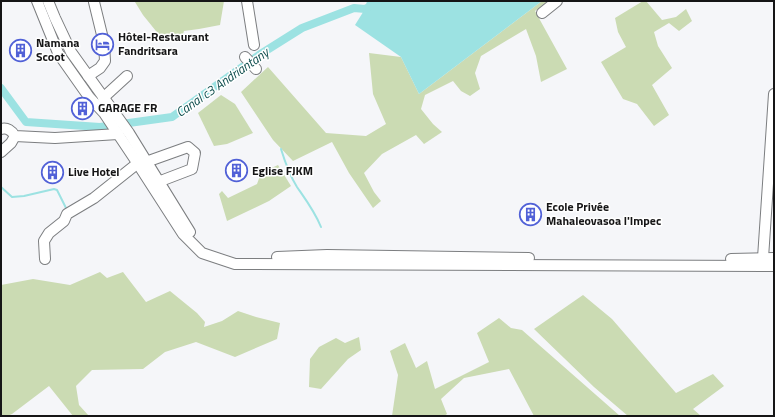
<svg xmlns="http://www.w3.org/2000/svg" width="775" height="417" viewBox="0 0 775 417" font-family="'Titillium Web',sans-serif">
	<style>
		.green { fill: #cbdbb3 }
		.water { fill: #9ce2e2 }
		.lines { fill: none; stroke-linecap: round; stroke-linejoin: round }
		.stream { stroke: #9ce2e2; stroke-width: 2 }
		.canal { stroke: #9ce2e2; stroke-width: 8 }
		.minor-casing { stroke: #7c7e80; stroke-width: 12 }
		.minor { stroke: #fff; stroke-width: 10 }
		.labels { text-anchor: middle; stroke-width: 3; stroke-linejoin: round; paint-order: stroke }
		.poi-label { font-size: 12px; font-weight: bold; fill: #151516; stroke: #fff; text-anchor: start }
		.water-label { font-size: 13px; font-style: italic; fill: #0e4d4d; stroke: #fff }
	</style>
	<rect width="100%" height="100%" fill="#f5f6f9"/>
	<g class="green">
		<path d="M139,1H224L220,25L199,29L184,31L183,34L160,36L143,15L135,2Z"/>
		<path d="M542,1H548L535,11L567,69L541,82L536,56L526,29L481,56L475,73L480,89L470,96L461,91L453,81L425,95L421,109L433,124L442,132L424,144L416,135L382,154L364,173L374,192L381,201L373,208L349,173L332,142L293,161L273,140L241,92L268,67L326,133L366,136L386,124L373,94L369,53L401,57L419,94Z"/>
		<path d="M643,1H646L662,20L676,17L686,9L692,21L679,31L669,23L654,32L658,46L672,68L652,85L669,115L654,126L637,104L623,99L601,62L626,47L618,32L615,18Z"/>
		<path d="M221,95L235,104L253,133L227,144L214,146L198,113Z"/>
		<path d="M278,165L291,186L269,201L227,221L219,194L222,191L228,198L257,184L261,173Z"/>
		<path d="M100,272L107,278L123,272L146,302L170,291L197,313L205,322L204,327L222,321L238,311L256,317L280,323L277,339L235,357L196,342L165,352L143,369L92,370L76,386L79,405L89,416H73L49,386L12,414L7,416H1V285L33,279L70,285Z"/>
		<path d="M583,295L612,319L676,393L713,374L724,386L693,409L701,416H628L594,387L534,329Z"/>
		<path d="M499,318L511,328L522,330L620,416H534L509,369L464,378L441,399L447,414L444,416H392L398,375L390,351L405,343L416,368L427,361L435,389L489,362L477,333Z"/>
		<path d="M359,337L361,350L348,359L321,389L309,387L310,359L319,347L336,338L345,343Z"/>
	</g>
	<path class="water" d="M367,1H542L419,94L401,57L355,25L365,9Z"/>
	<g class="lines">
		<g class="stream">
			<path d="M281,149C285,162 290,176 297,187C306,200 315,212 321,227"/>
			<path d="M1,187L12,197L24,196L54,189L57,190L67,210"/>
		</g>
		<path class="canal" d="M1,88L26,122L100,127L172,117L259,55L302,28L354,8L365,9L380,1"/>
		<defs>
			<g id="minor">
				<path d="M37,1L58,53L89,97L104,113L134,158L183,234L202,253L235,264L774,266"/>
				<path d="M48,1L55,18L71,52L129,133L190,232"/>
				<path d="M247,1L254,45"/>
				<path d="M542,13L557,1"/>
				<path d="M245,57L256,69"/>
				<path d="M88,76L100,68L105,61L104,43L94,2"/>
				<path d="M103,98L127,76"/>
				<path d="M1,129C7,127 12,131 15,136L55,138L118,134"/>
				<path d="M1,152L11,143L15,136"/>
				<path d="M146,162L188,147L195,153L192,169L158,182"/>
				<path d="M277,257L327,255L529,258"/>
				<path d="M763,258L774,94"/>
				<path d="M45,259L44,241L49,233L64,221L67,214L94,198L138,163"/>
				<path d="M731,259L774,258"/>
			</g>
		</defs>
		<use href="#minor" class="minor-casing"/>
		<use href="#minor" class="minor"/>
	</g>
	<defs>
		<symbol id="hotel-ring" viewBox="-11 -11 22 22"><circle r="9.5" fill="#fff" stroke="#5161d7" stroke-width="1.5"/><path d="M-6-4.5h1.5V1H6V5H4.5V3h-9V5H-6ZM-4 0a1.8 1.8 0 1 1 3.6 0ZM.5 0V-2.5h3Q6-2.5 6 0Z" fill="#5161d7"/></symbol>
		<symbol id="building-ring" viewBox="-11 -11 22 22"><circle r="9.5" fill="#fff" stroke="#5161d7" stroke-width="1.5"/><path d="M-4-6H4V6H1V3H-1V6H-4ZM-2.5-4.3h1.7v1.8h-1.7ZM.8-4.3h1.7v1.8H.8ZM-2.5-1h1.7V.8h-1.7ZM.8-1h1.7V.8H.8Z" fill="#5161d7"/></symbol>
	</defs>
	<g fill-rule="evenodd">
		<use href="#hotel-ring" x="90" y="32" width="25" height="25"/>
		<use href="#building-ring" x="8" y="38" width="25" height="25"/>
		<use href="#building-ring" x="70" y="96" width="25" height="25"/>
		<use href="#building-ring" x="224" y="158" width="25" height="25"/>
		<use href="#building-ring" x="40" y="160" width="25" height="25"/>
		<use href="#building-ring" x="518" y="202" width="25" height="25"/>
	</g>
	<g class="labels">
		<g class="poi-label">
			<text x="118" y="41">Hôtel-Restaurant<tspan x="118" dy="14">Fandritsara</tspan></text>
			<text x="36" y="47">Namana<tspan x="36" dy="14">Scoot</tspan></text>
			<text x="98" y="112">GARAGE FR</text>
			<text x="252" y="175">Eglise FJKM</text>
			<text x="68" y="176">Live Hotel</text>
			<text x="546" y="211">Ecole Privée<tspan x="546" dy="14">Mahaleovasoa l'Impec</tspan></text>
		</g>
		<g class="water-label">
			<text transform="translate(222 82) rotate(-35)" y="5">Canal c3 Andriantany</text>
		</g>
	</g>
	<rect width="775" height="417" fill="none" stroke="#151516" stroke-width="4"/>
</svg>
